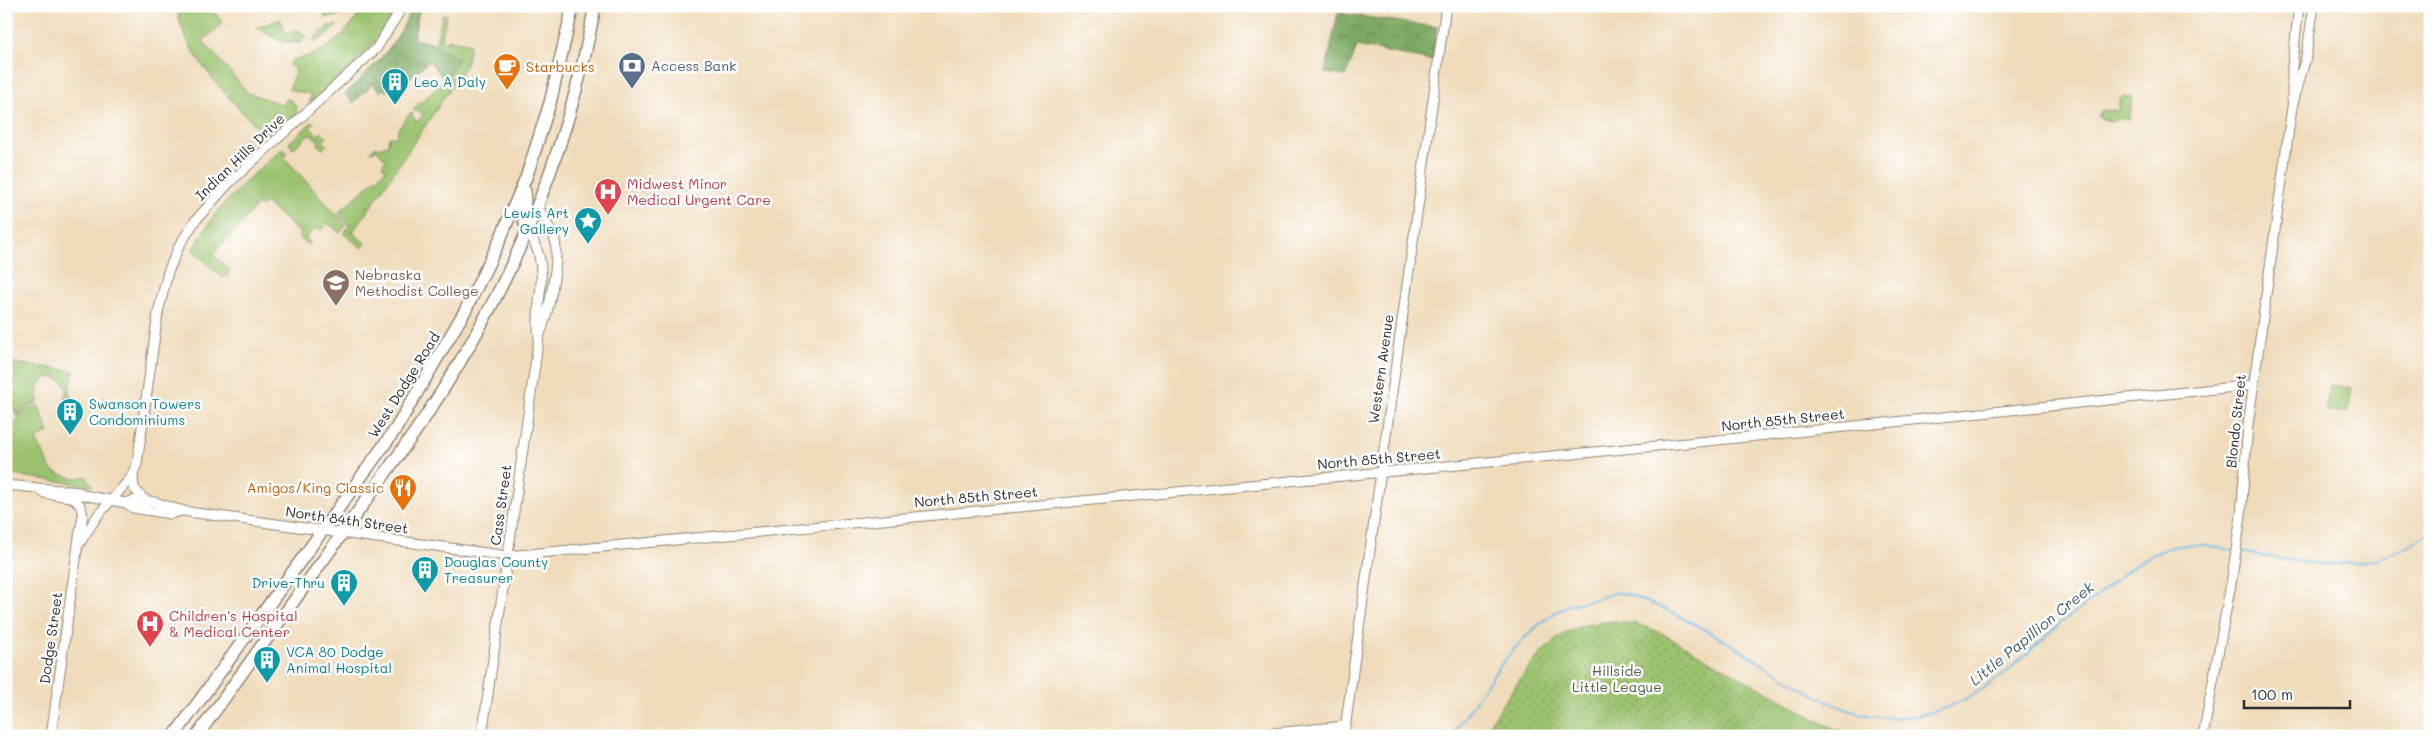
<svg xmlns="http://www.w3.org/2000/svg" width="2436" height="742" viewBox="0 0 2436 742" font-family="Mali,sans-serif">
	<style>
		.grass { fill: #9bc26e; stroke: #63764c }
		.forest { fill: url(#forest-crowns); stroke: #546a46 }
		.park { fill: url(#park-dots); stroke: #63764c }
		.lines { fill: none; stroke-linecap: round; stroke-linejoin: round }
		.stream { stroke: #69b6e2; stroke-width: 2 }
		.secondary-casing { stroke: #8e8473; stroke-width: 11 }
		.highway-casing { stroke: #8e8473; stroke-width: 14 }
		.secondary { stroke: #fff; stroke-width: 9 }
		.highway { stroke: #fff; stroke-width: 11 }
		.labels { text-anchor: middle; stroke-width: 5; stroke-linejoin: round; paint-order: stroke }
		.service-label { font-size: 14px; fill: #4e5e75; stroke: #fff; text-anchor: start }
		.food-label { font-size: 14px; fill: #c56008; stroke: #fff; text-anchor: start }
		.culture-label { font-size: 14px; fill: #0d838f; stroke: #fff; text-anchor: start }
		.street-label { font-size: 14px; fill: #2b2b2b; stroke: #fff }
		.health-label { font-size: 14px; fill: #be3a42; stroke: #fff; text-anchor: start }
		.education-label { font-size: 14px; fill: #785e54; stroke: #fff; text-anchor: start }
		.park-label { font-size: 14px; fill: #526042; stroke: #fff }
		.water-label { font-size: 15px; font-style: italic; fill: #415c6b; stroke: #fff }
	</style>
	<defs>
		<pattern id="forest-crowns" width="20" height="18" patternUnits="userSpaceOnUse" patternTransform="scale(1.25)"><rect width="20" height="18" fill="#7ca861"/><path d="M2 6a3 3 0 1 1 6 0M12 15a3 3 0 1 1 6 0" fill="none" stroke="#668950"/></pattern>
		<pattern id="park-dots" width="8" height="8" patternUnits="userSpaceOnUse" patternTransform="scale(1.25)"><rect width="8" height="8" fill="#9bc26e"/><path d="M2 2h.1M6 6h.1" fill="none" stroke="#7f9e5b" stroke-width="1.8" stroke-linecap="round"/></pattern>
	</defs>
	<rect width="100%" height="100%" fill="#fff"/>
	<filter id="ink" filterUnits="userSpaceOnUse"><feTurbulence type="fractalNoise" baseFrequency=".02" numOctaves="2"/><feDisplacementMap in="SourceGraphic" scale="10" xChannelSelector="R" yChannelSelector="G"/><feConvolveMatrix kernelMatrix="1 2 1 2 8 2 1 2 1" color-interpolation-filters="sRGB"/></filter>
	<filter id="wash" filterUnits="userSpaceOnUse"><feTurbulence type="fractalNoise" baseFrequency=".0096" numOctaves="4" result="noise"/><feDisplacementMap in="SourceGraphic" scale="20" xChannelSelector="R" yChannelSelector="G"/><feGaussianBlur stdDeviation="1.12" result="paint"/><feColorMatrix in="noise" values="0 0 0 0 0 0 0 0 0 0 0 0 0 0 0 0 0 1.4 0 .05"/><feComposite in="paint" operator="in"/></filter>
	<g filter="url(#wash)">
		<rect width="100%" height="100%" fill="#f0dcbb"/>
		<g class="grass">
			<path d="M177,6H197V12L216,14L223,23L203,41L248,93L284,105L286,99L291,100L297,108L296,115L272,136L263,135C233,100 181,54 177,6Z"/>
			<path d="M338,6H355L348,14L325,18L324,14L339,12Z"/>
			<path d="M365,6H397C379,47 343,74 311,102H309L311,94L289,90L296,68L289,66L291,61C296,58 303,58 310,56C334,46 351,28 365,6Z"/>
			<path d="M412,6H420L413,39L435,44L443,14L447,15L441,41L447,42L448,39L470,44L468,56H466L468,60L466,64L464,62L466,65L370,208L367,206L369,209L353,232L351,231L366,244L362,248L344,234L349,225L338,213L386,170L382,165L386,160L377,150L370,152L375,146L378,148L388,145L389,137H397L398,129L411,112L416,122L423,116L419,110L416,112L413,109L446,80L429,61L405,82L401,78L386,92L383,89L380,92L373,84L353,103L345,94C373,67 399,44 412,6Z"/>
			<path d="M280,19L285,32L291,33L297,30L307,36L301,43L282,42L257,28Z"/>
			<path d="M338,25L328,35L313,43L321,29L323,32L328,28L327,26Z"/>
			<path d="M312,122L314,123L310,127L318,135L322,132L327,137L323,141L327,145L322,149L318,144L319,141L309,134L293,149L289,143Z"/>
			<path d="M283,148L287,153L284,157L346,225L340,233L328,223L320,231L316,227L306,238L310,242L308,245L299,237L301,234L266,203L262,207L258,204L213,255L230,270L228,276L222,277L194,252L196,250H192L216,213L249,178Z"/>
			<path d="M6,362L74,371L69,393L71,397L64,400L67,390C62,376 47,372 39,385L38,402L16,414L6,394Z"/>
			<path d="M2330,385L2352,388L2348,413L2326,410Z"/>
			<path d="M38,405L49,432L36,439L52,471C63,475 74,481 86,476L93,486L6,474V426L19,419L17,415Z"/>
		</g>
		<g class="forest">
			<path d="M411,9L419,10L413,39L435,44L440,49L458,59L449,74L444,78L429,61L405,82L401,78L386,92L383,89L380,92L373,84L353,103L345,94L376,65L397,40Z"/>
			<path d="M1338,13L1437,27L1432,61L1357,46L1346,76L1325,73Z"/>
		</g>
		<g class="park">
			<path d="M2123,96L2133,97L2129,119L2120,118L2112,122L2098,117L2102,110L2118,111L2119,101Z"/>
			<path d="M1614,621L1637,624L1661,633L1832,728L1856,736H1481C1504,704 1534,650 1569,631C1582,624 1599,623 1614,621Z"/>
		</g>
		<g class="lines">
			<g class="stream">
				<path d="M2238,551C2307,564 2369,579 2430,532"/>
				<path d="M1452,736C1482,691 1516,633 1565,607C1575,602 1586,602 1597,599C1604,597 1611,592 1619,593C1629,593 1640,600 1650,603C1699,623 1744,652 1789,680C1826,702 1861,722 1906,717C1970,711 2013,667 2058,625C2070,615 2084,607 2096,597C2118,578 2140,557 2169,548C2189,542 2213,547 2233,550"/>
			</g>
		</g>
	</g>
	<g filter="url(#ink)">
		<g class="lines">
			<defs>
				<g id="secondary">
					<path d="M2292,100V67L2299,6"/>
					<path d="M529,231C532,239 537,247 539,256C546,283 534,310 539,337"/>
					<path d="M133,474L134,488L146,502"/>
					<path d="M6,485L80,492L83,495L126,503L133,508L171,514L182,511"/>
					<path d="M40,489L44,493L76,498"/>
					<path d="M126,503C146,494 170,509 189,512L508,556L1708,441L2254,385"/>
					<path d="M79,544L98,515L130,479L137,464L158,313L168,272L179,246L195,221L229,183L376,49L403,6"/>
					<path d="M51,736L79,537C82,521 88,507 71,497"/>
					<path d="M482,736L539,337C548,315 561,260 554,237C550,225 540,219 539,205"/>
					<path d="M1244,736L1345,726"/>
					<path d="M1344,736L1446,6"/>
					<path d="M2203,736L2232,578L2241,515L2248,425L2265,303L2292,107L2306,57L2314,6"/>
				</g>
				<g id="highway">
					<path d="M525,191L524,220L529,231"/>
					<path d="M174,736L395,430L465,311L499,242L527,175L550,103L573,6"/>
					<path d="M197,736L415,432C505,301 566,163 595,6"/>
				</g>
			</defs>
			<use href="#secondary" class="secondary-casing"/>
			<use href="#highway" class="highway-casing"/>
			<use href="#secondary" class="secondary"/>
			<use href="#highway" class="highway"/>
		</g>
	</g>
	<defs>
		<symbol id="bank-pin" viewBox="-11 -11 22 30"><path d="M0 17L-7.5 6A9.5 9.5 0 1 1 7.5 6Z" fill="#5c6f8a" stroke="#fff"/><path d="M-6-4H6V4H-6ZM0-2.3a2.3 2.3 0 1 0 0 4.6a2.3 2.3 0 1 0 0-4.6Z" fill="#fff"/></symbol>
		<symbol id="cafe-pin" viewBox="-11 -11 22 30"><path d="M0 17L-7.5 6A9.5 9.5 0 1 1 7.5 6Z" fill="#e8710a" stroke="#fff"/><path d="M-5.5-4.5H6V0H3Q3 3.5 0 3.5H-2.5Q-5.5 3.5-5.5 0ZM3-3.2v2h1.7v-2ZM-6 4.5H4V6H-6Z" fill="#fff"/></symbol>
		<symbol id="building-pin" viewBox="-11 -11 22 30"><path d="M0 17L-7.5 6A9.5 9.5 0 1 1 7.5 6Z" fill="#0f9aa8" stroke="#fff"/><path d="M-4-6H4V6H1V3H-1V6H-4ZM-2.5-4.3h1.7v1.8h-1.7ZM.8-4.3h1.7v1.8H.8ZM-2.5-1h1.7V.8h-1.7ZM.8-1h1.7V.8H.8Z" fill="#fff"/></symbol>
		<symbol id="hospital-pin" viewBox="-11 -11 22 30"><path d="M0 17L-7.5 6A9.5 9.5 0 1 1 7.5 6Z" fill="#e0444e" stroke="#fff"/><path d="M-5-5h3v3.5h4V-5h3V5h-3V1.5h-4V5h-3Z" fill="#fff"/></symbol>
		<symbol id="sight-pin" viewBox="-11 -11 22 30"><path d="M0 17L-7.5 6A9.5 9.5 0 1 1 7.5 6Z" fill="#0f9aa8" stroke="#fff"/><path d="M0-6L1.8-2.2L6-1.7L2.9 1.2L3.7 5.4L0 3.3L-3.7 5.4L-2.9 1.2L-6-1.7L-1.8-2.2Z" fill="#fff"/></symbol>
		<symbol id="school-pin" viewBox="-11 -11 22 30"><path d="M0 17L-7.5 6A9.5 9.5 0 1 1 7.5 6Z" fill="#8d6e63" stroke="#fff"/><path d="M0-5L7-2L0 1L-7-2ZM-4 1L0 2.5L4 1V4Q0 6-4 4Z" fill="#fff"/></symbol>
		<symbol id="restaurant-pin" viewBox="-11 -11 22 30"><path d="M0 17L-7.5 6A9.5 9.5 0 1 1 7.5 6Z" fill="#e8710a" stroke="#fff"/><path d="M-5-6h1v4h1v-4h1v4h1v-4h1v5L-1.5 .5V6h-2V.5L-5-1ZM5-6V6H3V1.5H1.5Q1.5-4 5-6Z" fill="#fff"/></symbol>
	</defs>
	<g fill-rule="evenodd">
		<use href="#bank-pin" x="616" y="50" width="32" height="43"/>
		<use href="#cafe-pin" x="491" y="51" width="32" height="43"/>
		<use href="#building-pin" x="379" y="66" width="32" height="43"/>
		<use href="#hospital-pin" x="592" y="176" width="32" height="43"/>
		<use href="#sight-pin" x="572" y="205" width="32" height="43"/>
		<use href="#school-pin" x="320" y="267" width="32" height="43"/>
		<use href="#building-pin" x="54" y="396" width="32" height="43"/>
		<use href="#restaurant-pin" x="387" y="472" width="32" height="43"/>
		<use href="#building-pin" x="409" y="554" width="32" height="43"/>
		<use href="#building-pin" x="328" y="567" width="32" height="43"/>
		<use href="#hospital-pin" x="134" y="608" width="32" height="43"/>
		<use href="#building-pin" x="251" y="644" width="32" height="43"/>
	</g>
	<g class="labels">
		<g class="service-label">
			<text x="651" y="71">Access Bank</text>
		</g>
		<g class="food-label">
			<text x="526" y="72">Starbucks</text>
			<text x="384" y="493" text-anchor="end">Amigos/King Classic</text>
		</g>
		<g class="culture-label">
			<text x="414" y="87">Leo A Daly</text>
			<text x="569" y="218" text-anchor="end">Lewis Art<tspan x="569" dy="16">Gallery</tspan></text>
			<text x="89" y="409">Swanson Towers<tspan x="89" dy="16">Condominiums</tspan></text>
			<text x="444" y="567">Douglas County<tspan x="444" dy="16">Treasurer</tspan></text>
			<text x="325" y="588" text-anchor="end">Drive-Thru</text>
			<text x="286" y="657">VCA 80 Dodge<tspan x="286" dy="16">Animal Hospital</tspan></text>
		</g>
		<g class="street-label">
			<text transform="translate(240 157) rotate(-44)" y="5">Indian Hills Drive</text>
			<text transform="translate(1381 369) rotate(-82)" y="5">Western Avenue</text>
			<text transform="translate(404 385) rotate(-58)" y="5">West Dodge Road</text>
			<text transform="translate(1783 420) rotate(-6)" y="5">North 85th Street</text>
			<text transform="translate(2236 421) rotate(-84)" y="5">Blondo Street</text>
			<text transform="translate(1379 459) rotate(-5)" y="5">North 85th Street</text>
			<text transform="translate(976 497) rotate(-5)" y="5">North 85th Street</text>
			<text transform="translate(501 505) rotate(-82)" y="5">Cass Street</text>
			<text transform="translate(347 520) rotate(8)" y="5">North 84th Street</text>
			<text transform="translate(51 638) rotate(-82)" y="5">Dodge Street</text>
		</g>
		<g class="health-label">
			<text x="627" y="189">Midwest Minor<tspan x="627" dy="16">Medical Urgent Care</tspan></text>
			<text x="169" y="621">Children's Hospital<tspan x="169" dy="16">&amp; Medical Center</tspan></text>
		</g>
		<g class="education-label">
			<text x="355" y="280">Nebraska<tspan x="355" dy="16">Methodist College</tspan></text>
		</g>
		<g class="park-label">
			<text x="1617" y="676">Hillside<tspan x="1617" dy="16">Little League</tspan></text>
		</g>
		<g class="water-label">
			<text transform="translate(2032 634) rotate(-39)" y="5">Little Papillion Creek</text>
		</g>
	</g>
	<rect width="2436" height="742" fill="none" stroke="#fff" stroke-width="25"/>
	<path d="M2244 700v8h106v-8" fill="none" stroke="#2b2b2b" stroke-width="2.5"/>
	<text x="2251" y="700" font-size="15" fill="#2b2b2b" stroke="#ffffff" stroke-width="4" paint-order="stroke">100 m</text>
</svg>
